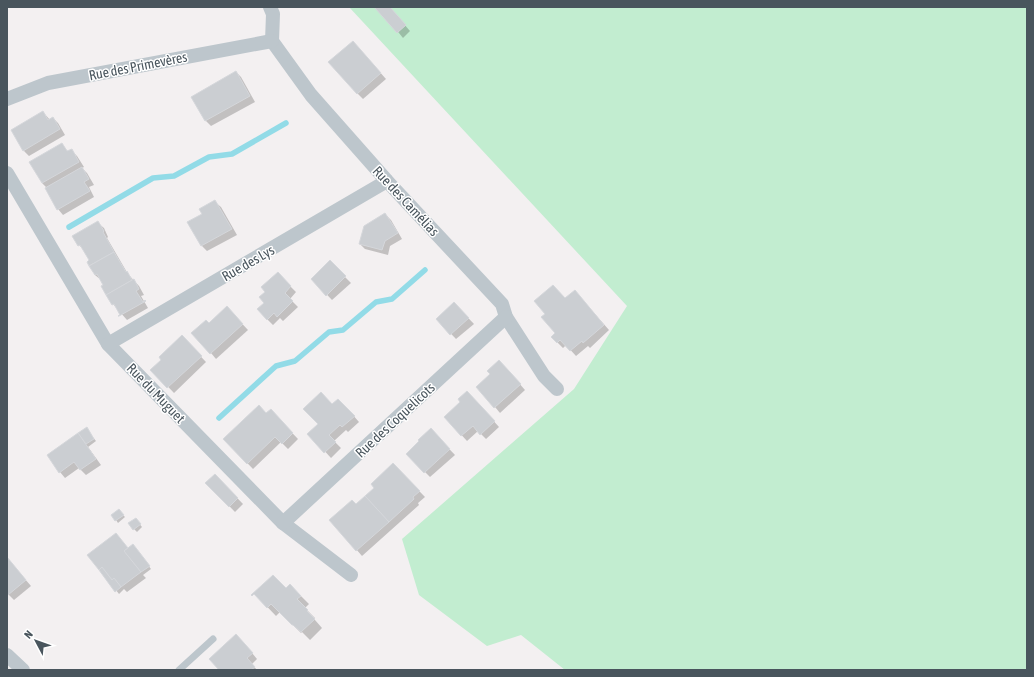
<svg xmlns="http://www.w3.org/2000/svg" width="1034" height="677" viewBox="0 0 1034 677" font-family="'Asap Condensed',sans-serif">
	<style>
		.green { fill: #c2edd0 }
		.shadow { fill: #0003 }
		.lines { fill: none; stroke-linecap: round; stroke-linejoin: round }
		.stream { stroke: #92dbe7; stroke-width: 5.5 }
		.building { fill: #cbced2; stroke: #d5d7db }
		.service { stroke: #bdc6cc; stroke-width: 7 }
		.minor { stroke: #bdc6cc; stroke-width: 14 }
		.labels { text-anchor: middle; stroke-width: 3; stroke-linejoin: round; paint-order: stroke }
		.street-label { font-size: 14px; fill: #49555d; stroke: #fff }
	</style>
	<rect width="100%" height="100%" fill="#f3f0f1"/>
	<path class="green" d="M349,7H1027V670H565L521,635L487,646L419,595L402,539L574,389L627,306Z"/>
	<g class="shadow">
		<path d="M378,7H389L410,31L403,38Z"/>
		<path d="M353,42L386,79L363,99L357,93Z"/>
		<path d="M236,72L241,77L255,102L211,126L206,121L192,97Z"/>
		<path d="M43,112L50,120L53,118L58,123L65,135L29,156L24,151L12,130Z"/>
		<path d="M62,144L68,152L71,150L77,156L84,167L82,168L87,173L94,185L89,187L94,197L63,215L58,209L47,188L42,183Z"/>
		<path d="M215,202L221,207L237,235L207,251L202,246L188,223L203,214Z"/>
		<path d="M385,214L391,220L402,239L390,246L388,255L365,249L360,244Z"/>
		<path d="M98,223L104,228L108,237L107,238L128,274L139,286L144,295L141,296L148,308L127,320L113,304L102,287L104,285L101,280L95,275L90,261L85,251L79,245Z"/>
		<path d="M330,262L351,283L332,300L312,279Z"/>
		<path d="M283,279L296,292L290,299L298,307L283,321L280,318L273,325L267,319L266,303Z"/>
		<path d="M580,297L609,330L590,348L588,346L576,356L566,345L563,348L557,342V333L565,300Z"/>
		<path d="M454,303L474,324L456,339L437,319Z"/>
		<path d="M232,313L248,330L216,359L211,353L209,324Z"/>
		<path d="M182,337L206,362L174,393L152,370L163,360Z"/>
		<path d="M504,366L525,390L500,413L495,407Z"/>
		<path d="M472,397L499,427L486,439L478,431L467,441L445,417Z"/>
		<path d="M344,405L359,422L348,432L346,430L334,441L341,448L331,458L309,434L319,425L332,406Z"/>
		<path d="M266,414L276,416L298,439L288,449L281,442L253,469L224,439Z"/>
		<path d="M86,429L96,441L88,447L101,465L86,475L79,468L65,478L60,472L48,455Z"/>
		<path d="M436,435L455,455L430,477L425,472L421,441Z"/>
		<path d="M393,464L425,497L418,503L419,505L362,556L331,520L356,506L375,488Z"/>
		<path d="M215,475L243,504L235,512L207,483Z"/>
		<path d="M121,513L125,517L118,523L116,520Z"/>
		<path d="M138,522L142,527L137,532L134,529Z"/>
		<path d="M135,548L151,569L143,575L146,578L127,592L124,589L119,594L89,555Z"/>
		<path d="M7,558L31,586L14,600L7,593Z"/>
		<path d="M286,589L298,593L309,604L305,608L315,618V620L322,628L310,640L302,632L301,633L280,612L276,616L254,593Z"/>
		<path d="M241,640L257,659L252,664L257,670H221Z"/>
	</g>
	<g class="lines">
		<g class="stream">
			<path d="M69,227L153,178L174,176L209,157L232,154L286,123"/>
			<path d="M219,418L276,366L295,361L329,332L343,330L376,302L392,299L425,270"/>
		</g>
	</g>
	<g class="building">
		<path d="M376,7H390L406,25L397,33L375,8Z"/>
		<path d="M353,41L381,73L357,94L328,62Z"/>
		<path d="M236,71L250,96L205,121L191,97Z"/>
		<path d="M43,111L48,120L53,117L60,129L23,151L11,130Z"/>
		<path d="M62,143L67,151L72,149L79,162L42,183L29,162Z"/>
		<path d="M82,167L89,179L84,182L90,191L57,210L45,188Z"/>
		<path d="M215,200L232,229L201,246L187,222L202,214L199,209Z"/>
		<path d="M385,213L398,233L385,241L382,250L359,244L364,226Z"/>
		<path d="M98,221L104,231L103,232L114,252L89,266L87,262L89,260L80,245L78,246L72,236Z"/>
		<path d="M114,252L126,272L127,271L132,280L106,295L101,286L103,285L97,274L95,275L89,266Z"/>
		<path d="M330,260L346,276L326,296L311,279Z"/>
		<path d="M278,272L291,286L285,293L293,301L277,317L274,313L267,320L257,309L264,303L259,297L265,292L261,287Z"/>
		<path d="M134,279L139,289L136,291L143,302L145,300L146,301L119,316H118L120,315L114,304L112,305L106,295Z"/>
		<path d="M553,285L565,298L575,290L604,325L583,343L582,341L570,351L560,340L557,343L551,337L555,333L541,317L545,314L534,301Z"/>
		<path d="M454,302L469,318L450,335L436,319Z"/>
		<path d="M227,306L243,324L210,354L191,333L206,320L209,323Z"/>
		<path d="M182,335L202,356L167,388L150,370L161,360L159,357Z"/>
		<path d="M499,360L521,384L494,408L476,387L490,374L487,371Z"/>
		<path d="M467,391L495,421L480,435L473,426L461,436L444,417L460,402L458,399Z"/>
		<path d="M321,392L332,404L338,399L355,416L342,427L340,425L329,435L336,442L324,453L307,434L318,424L303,409Z"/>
		<path d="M259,405L266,413L271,409L293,433L282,444L275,437L247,464L223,439Z"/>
		<path d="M87,427L94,439L86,444L78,433Z"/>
		<path d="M431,428L450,449L424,473L406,454L419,441L418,440Z"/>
		<path d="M78,433L96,459L80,470L74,462L59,473L47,455Z"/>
		<path d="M393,463L420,491L413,497L414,499L389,522L365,496L374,488L371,484Z"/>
		<path d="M215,474L238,498L229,507L205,483Z"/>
		<path d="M365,496L389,522L356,551L329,520L352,500L356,504Z"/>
		<path d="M119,509L124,515L115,521L111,515Z"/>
		<path d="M136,518L141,524L133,530L128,523Z"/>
		<path d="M116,533L128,548L124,551L141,572L121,587L114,578L112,580L102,567L99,570L87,555Z"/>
		<path d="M133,544L150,566L141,572L124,551Z"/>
		<path d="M7,557L26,580L8,595L7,594Z"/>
		<path d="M102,567L112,580L114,578L121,587L115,592L99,570Z"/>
		<path d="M273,575L286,588L290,584L301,596L297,599L308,610L307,611L315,619L301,632L293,625H292L271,604L267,608L254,594L252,596L251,595Z"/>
		<path d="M236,634L253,653L247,658L255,667L251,670H219L209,659Z"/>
	</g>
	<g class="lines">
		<path class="service" d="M179,670L213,639"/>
		<g class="minor">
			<path d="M270,7L273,14L272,41L311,95L387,181L502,304L506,317L544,376L557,389"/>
			<path d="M7,99L48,83L272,41"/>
			<path d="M7,173L108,344L283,523L351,575"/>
			<path d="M108,344L387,181"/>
			<path d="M283,523L506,317"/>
			<path d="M7,655L23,670"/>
		</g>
	</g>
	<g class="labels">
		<g class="street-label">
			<text transform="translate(138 66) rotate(-11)" y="5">Rue des Primevères</text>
			<text transform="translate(406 201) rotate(47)" y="5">Rue des Camélias</text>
			<text transform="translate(248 263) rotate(-30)" y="5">Rue des Lys</text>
			<text transform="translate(156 393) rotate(46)" y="5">Rue du Muguet</text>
			<text transform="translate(395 420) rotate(-43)" y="5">Rue des Coquelicots</text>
		</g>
	</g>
	<rect width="1034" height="677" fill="none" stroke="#49555d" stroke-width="16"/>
	<g transform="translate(36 641) rotate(311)" stroke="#ffffff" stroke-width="3" paint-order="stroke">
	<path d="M0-3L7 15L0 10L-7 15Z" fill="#49555d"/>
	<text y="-6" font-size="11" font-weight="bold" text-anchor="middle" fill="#49555d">N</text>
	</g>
</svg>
